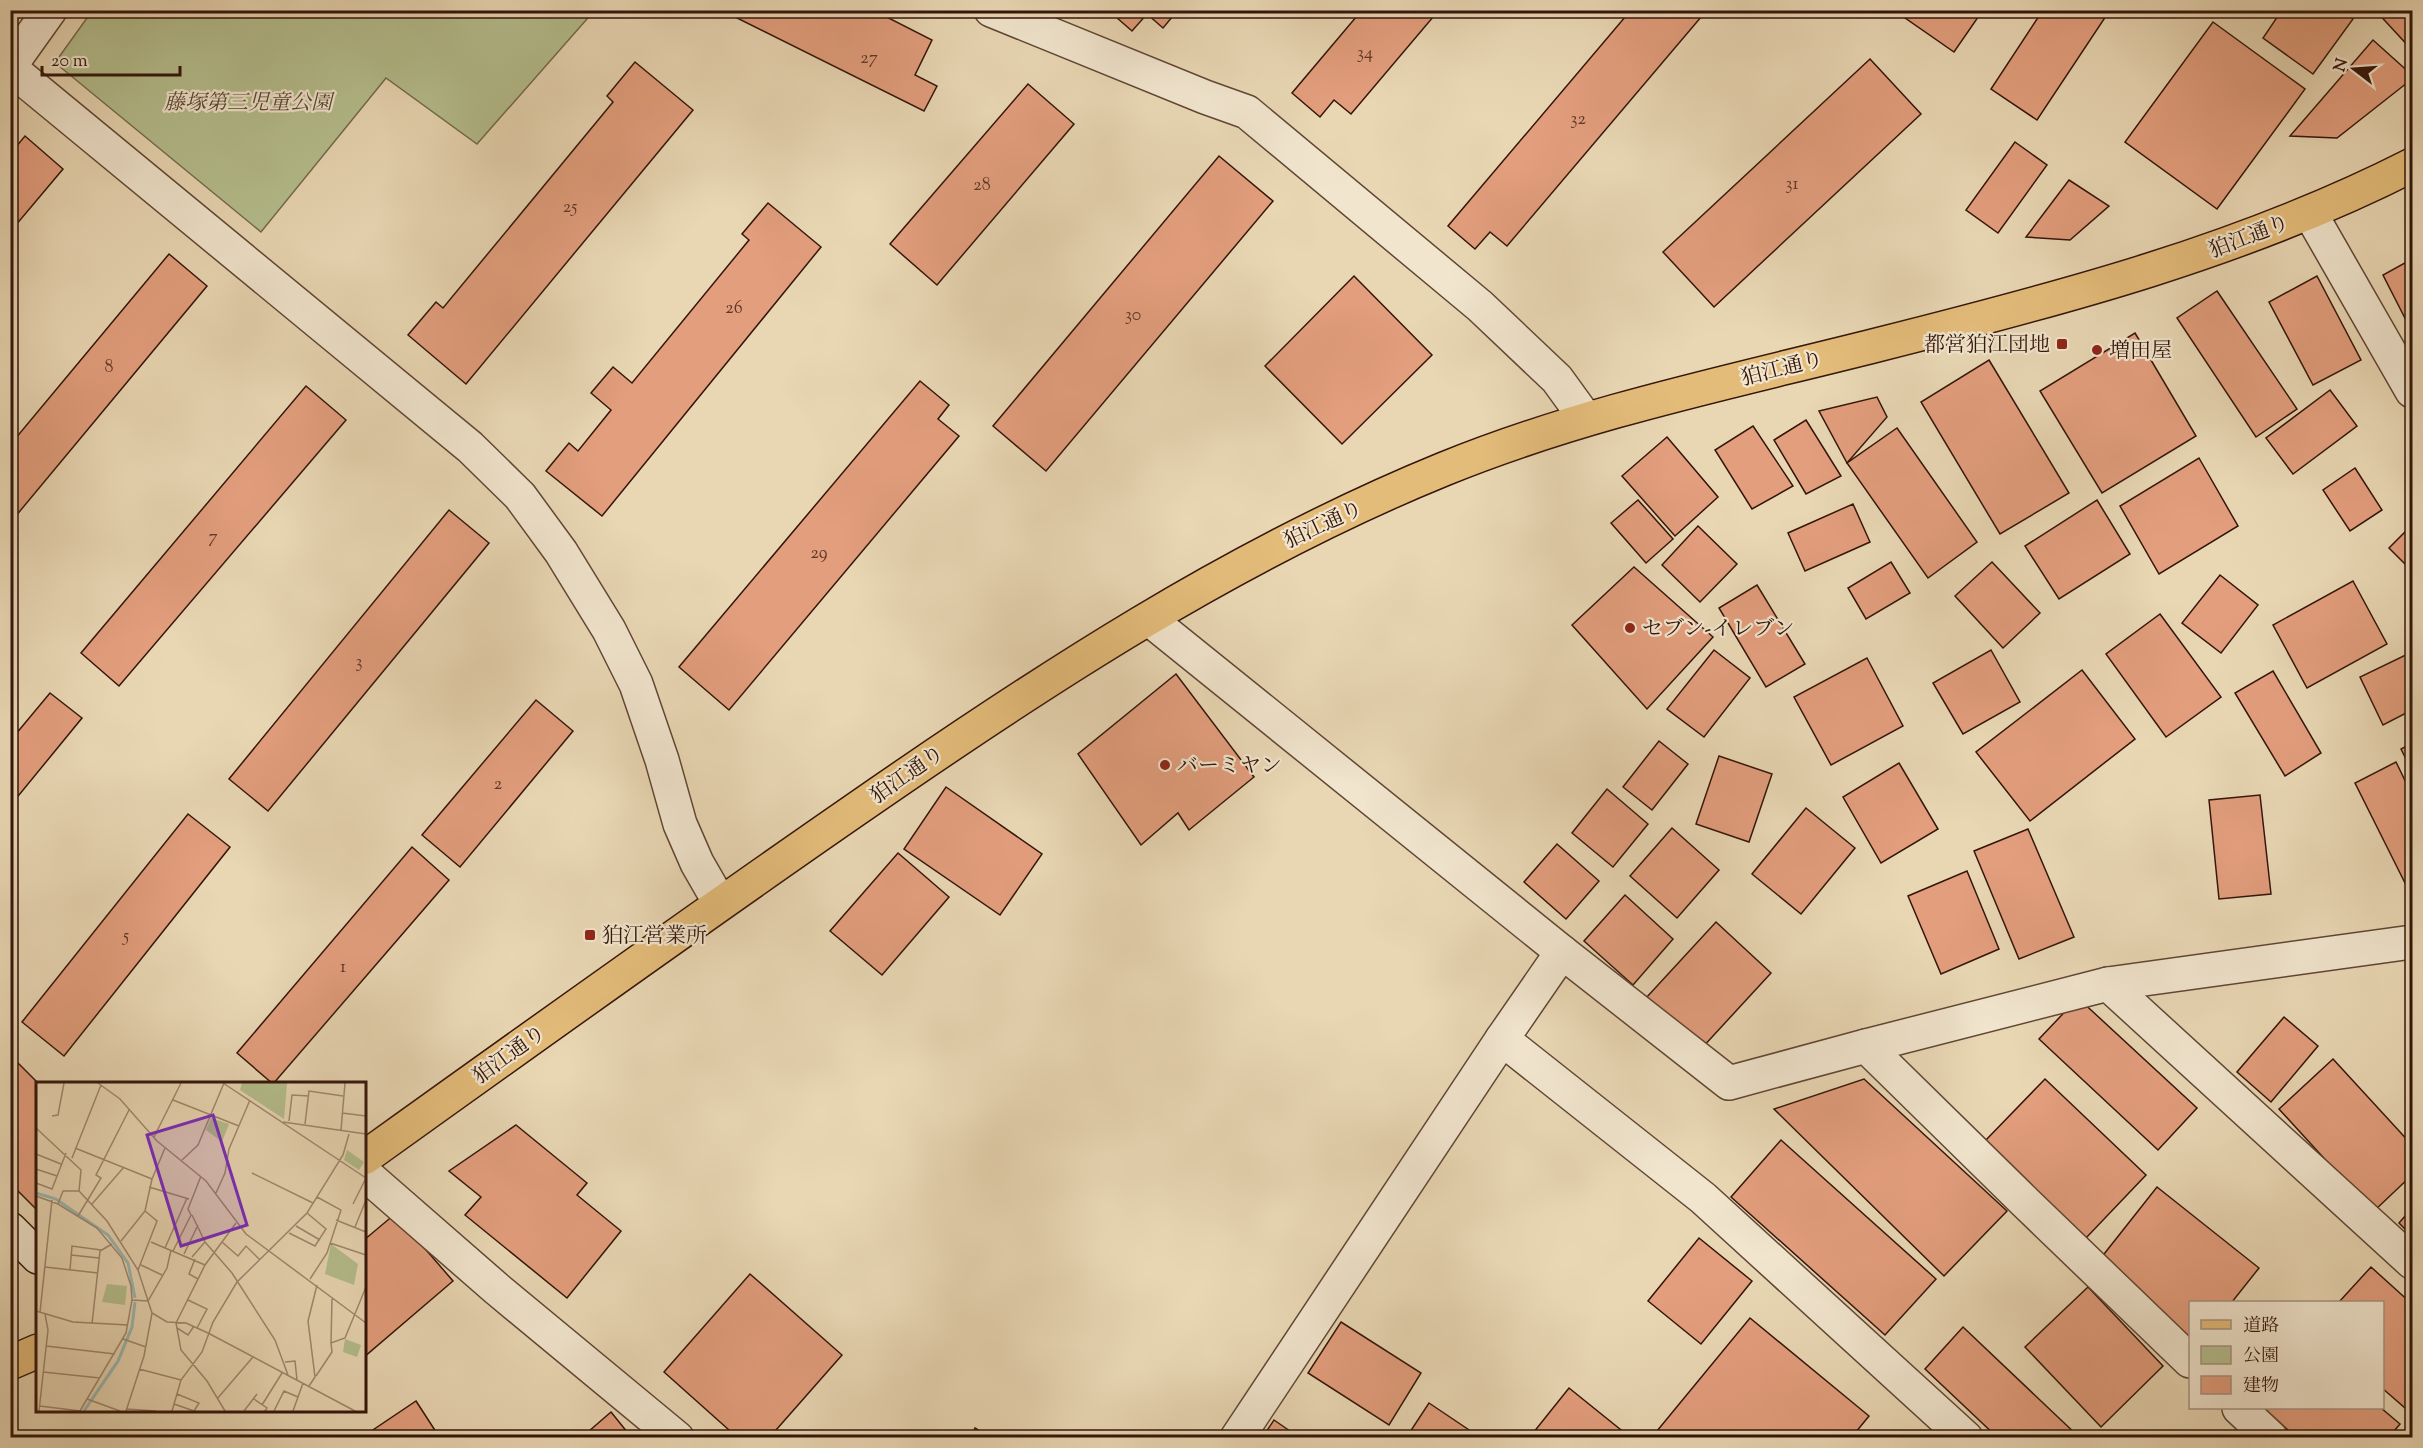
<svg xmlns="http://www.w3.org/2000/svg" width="2423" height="1448" viewBox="0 0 2423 1448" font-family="'Sorts Mill Goudy','Noto Serif JP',serif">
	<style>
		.green { fill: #b5be8e; stroke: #746a4c; stroke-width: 1.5 }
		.building { fill: #e39e7d; stroke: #33150a; stroke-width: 1.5 }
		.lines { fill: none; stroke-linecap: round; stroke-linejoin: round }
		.street-casing { stroke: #604634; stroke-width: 36 }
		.secondary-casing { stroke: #33150a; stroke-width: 36 }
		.primary-casing { stroke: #33150a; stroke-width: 36 }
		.street { stroke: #f1e5ce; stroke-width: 33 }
		.secondary { stroke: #f1e5ce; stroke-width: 33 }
		.primary { stroke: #e4bc7a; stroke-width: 33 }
		.poi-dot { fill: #8f2418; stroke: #f1e5ce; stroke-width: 2 }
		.labels { text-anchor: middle; stroke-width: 4.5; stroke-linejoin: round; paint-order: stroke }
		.number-label { font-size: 18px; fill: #5f3727 }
		.park-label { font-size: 21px; font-style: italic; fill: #5a4832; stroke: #f1e5ce }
		.street-label { font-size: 21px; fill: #33150a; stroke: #f1e5ce }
		.poi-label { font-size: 21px; fill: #33150a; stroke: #f1e5ce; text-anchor: start }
		.inset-river { fill: none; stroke: #9ab8b5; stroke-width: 3 }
		.inset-road { fill: none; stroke: #a08970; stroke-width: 1.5 }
		.view { fill: #7b2cbf; fill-opacity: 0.15; stroke: #7b2cbf; stroke-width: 3 }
		.inset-edge { fill: none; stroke: #33150a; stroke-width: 3 }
	</style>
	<rect width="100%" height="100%" fill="#e9d7b4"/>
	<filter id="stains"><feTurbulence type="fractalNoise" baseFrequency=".00333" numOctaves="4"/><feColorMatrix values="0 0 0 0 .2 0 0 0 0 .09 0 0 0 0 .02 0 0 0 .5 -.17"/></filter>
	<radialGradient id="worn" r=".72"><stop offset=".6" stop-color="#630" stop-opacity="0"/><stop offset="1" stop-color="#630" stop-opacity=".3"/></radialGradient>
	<path class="green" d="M92,11V10L594,11L477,144L386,78L261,232L59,66V57Z"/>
	<g class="building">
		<path d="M721,10H873L932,40L915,75L937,86L924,111Z"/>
		<path d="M1108,10H1178L1163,28L1147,14L1132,31Z"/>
		<path d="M1362,10H1439L1351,114L1334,100L1320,117L1292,93Z"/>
		<path d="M1631,10H1707L1507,246L1490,232L1475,249L1448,226Z"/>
		<path d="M1900,10H1983L1954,52L1898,13Z"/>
		<path d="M2043,10H2110L2037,120L1991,89Z"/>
		<path d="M2282,10H2341L2353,19L2313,74L2263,38Z"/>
		<path d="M2375,10H2412V50Z"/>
		<path d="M2213,22L2305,89L2217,209L2125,142Z"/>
		<path d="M2373,40L2412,75V79L2337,138L2290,136Z"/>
		<path d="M1870,59L1921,114L1714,307L1663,252Z"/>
		<path d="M635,62L693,110L466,384L408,335L436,302L443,308L613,102L607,96Z"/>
		<path d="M1028,84L1074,124L937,285L890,244Z"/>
		<path d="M25,136L63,169L10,232V154Z"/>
		<path d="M2015,142L2047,165L1998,233L1966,210Z"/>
		<path d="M1219,156L1273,201L1046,471L993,426Z"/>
		<path d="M2069,180L2109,206L2070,240L2026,237Z"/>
		<path d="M768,203L821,247L602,516L546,471L569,443L578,451L611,410L591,393L613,367L632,383L749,240L742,234Z"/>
		<path d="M169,254L207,286L10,523V445Z"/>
		<path d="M2412,259V332L2383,275Z"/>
		<path d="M1354,276L1432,355L1342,444L1265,366Z"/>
		<path d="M2317,276L2361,360L2313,385L2269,302Z"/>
		<path d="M2217,291L2297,409L2256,437L2177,318Z"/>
		<path d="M2135,333L2196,436L2102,493L2040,391Z"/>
		<path d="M1989,360L2069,493L2000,534L1921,402Z"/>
		<path d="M920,381L949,405L938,419L959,436L729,710L679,667Z"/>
		<path d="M306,386L346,420L119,686L81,653Z"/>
		<path d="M2330,390L2357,426L2293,474L2266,438Z"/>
		<path d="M1877,397L1887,417L1847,463L1819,411Z"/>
		<path d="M1806,420L1841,476L1806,494L1774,440Z"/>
		<path d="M1753,426L1793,486L1752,509L1715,450Z"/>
		<path d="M1897,428L1977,542L1928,578L1847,463Z"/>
		<path d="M1667,437L1718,497L1675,536L1622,476Z"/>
		<path d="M2199,458L2238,526L2159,574L2120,506Z"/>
		<path d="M2355,468L2382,510L2350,531L2323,490Z"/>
		<path d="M1638,500L1673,539L1646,563L1611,523Z"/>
		<path d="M2097,500L2130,554L2059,599L2025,546Z"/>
		<path d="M1853,504L1870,542L1805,571L1788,533Z"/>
		<path d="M449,510L489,543L268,811L229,779Z"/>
		<path d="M1698,526L1737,564L1700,602L1662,565Z"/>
		<path d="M2409,528L2412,532V571L2389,548Z"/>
		<path d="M1891,562L1910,593L1866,619L1848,588Z"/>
		<path d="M1992,562L2040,613L2003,648L1955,596Z"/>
		<path d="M1634,567L1713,637L1647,709L1572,625Z"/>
		<path d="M2220,575L2258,605L2221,653L2182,623Z"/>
		<path d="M2353,581L2387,644L2307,688L2273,625Z"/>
		<path d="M1757,585L1805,664L1766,687L1719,608Z"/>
		<path d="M2160,614L2221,697L2166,737L2106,654Z"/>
		<path d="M1714,650L1750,678L1704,737L1667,709Z"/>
		<path d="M1991,650L2020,702L1963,734L1933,683Z"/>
		<path d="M2412,652V710L2383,725L2360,677Z"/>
		<path d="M1867,658L1903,726L1831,765L1794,697Z"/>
		<path d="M2082,670L2135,739L2030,821L1976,752Z"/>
		<path d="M2273,671L2321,753L2285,776L2235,693Z"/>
		<path d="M1176,674L1254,777L1189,830L1178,813L1141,845L1078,754Z"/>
		<path d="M50,693L82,718L10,806V741Z"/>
		<path d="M536,700L573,731L460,867L422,835Z"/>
		<path d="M1659,741L1688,764L1652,810L1623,787Z"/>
		<path d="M2412,743V771L2401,749Z"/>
		<path d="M1719,756L1772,774L1749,842L1696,824Z"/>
		<path d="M2396,762L2412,795V897L2355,783Z"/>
		<path d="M1899,763L1938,829L1881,863L1843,797Z"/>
		<path d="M946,787L1042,854L1000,915L904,849Z"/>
		<path d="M1607,789L1648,824L1613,867L1572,833Z"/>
		<path d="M2260,795L2271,894L2219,899L2209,800Z"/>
		<path d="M1806,808L1855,848L1801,914L1752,874Z"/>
		<path d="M188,814L230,847L64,1056L22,1022Z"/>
		<path d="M1672,828L1719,870L1677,918L1630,876Z"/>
		<path d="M2028,829L2074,937L2019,959L1974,851Z"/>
		<path d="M1557,844L1599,881L1566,919L1524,882Z"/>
		<path d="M412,847L449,880L273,1084L237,1053Z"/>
		<path d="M898,853L949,897L882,975L830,931Z"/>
		<path d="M1967,871L1999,949L1941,974L1908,896Z"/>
		<path d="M1625,895L1673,939L1633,985L1584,941Z"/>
		<path d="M1716,922L1771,973L1701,1049L1646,998Z"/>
		<path d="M2078,998L2197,1108L2158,1150L2039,1039Z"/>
		<path d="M2284,1017L2318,1046L2271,1102L2237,1072Z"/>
		<path d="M10,1055L39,1084L38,1211L10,1183Z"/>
		<path d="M2333,1059L2412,1145V1175L2373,1212L2279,1109Z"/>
		<path d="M1864,1079L2007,1211L1944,1276L1774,1109Z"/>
		<path d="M2045,1079L2146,1175L2086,1238L1985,1141Z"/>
		<path d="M516,1125L587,1183L577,1195L621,1231L567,1298L465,1215L481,1197L449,1171Z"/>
		<path d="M1781,1140L1936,1279L1885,1335L1731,1197Z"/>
		<path d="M2157,1187L2259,1268L2232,1302H2190V1337L2097,1263Z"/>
		<path d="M2412,1208V1236L2399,1223Z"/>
		<path d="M395,1214L453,1281L364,1357V1240Z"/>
		<path d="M1699,1238L1752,1281L1701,1344L1648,1301Z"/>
		<path d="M2371,1267L2412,1304V1414L2382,1388V1302H2339Z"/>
		<path d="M750,1274L842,1355L769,1438H738L664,1372Z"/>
		<path d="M2088,1287L2163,1366L2101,1427L2025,1347Z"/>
		<path d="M1750,1318L1869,1416L1851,1438L1652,1437Z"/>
		<path d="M1341,1322L1421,1373L1389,1425L1308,1373Z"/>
		<path d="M1963,1327L2080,1438H1998L1925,1369Z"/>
		<path d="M1569,1388L1631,1438H1529Z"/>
		<path d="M416,1401L440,1438H361Z"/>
		<path d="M1429,1403L1481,1438H1406Z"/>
		<path d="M2263,1408H2381L2400,1424L2388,1438H2297Z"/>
		<path d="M611,1412L632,1438H581Z"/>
		<path d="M1274,1420L1300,1438H1262Z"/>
		<path d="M975,1428L991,1438H970Z"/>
	</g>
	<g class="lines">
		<defs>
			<g id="street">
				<path d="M991,10L1205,97L1247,112L1480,306L1557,379L1586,419"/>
				<path d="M10,66L50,10"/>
				<path d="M10,68L470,447L520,496L561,552L609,630L636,684L662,760L680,824L697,863L720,903"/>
				<path d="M2310,213L2412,391"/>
				<path d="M1149,619L1562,952L1729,1083L1866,1046L2025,1202L2190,1361"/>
				<path d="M2108,984L2412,1262"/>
				<path d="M1502,1039L1703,1198L1966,1438"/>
				<path d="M1866,1046L2108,984L2412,942"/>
				<path d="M364,1173L497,1289L677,1438"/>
				<path d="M2239,1408L2271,1438"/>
				<path d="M1237,1438L1502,1039L1562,952"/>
			</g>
			<path id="secondary" d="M10,1229L38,1257"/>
			<g id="primary">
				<path d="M364,1158C527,1041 690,924 855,810C1041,681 1233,555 1444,469C1584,412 1731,382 1877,345C2060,299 2243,251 2412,165"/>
				<path d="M10,1363L38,1351"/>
			</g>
		</defs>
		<use href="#street" class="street-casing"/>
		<use href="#secondary" class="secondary-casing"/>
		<use href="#primary" class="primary-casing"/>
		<use href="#street" class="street"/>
		<use href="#secondary" class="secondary"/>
		<use href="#primary" class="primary"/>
	</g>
	<g class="poi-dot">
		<rect x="2056" y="338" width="12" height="12" rx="3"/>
		<circle cx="2097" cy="350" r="6"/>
		<circle cx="1630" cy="628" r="6"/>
		<circle cx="1165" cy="765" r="6"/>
		<rect x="584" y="929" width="12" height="12" rx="3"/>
	</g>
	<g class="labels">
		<g class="number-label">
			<text x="1365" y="58">34</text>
			<text x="869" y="63">27</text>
			<text x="1578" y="124">32</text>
			<text x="1792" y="189">31</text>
			<text x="982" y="190">28</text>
			<text x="570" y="212">25</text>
			<text x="734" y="313">26</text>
			<text x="1133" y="320">30</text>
			<text x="109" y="372">8</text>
			<text x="213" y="542">7</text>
			<text x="819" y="558">29</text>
			<text x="359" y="667">3</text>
			<text x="498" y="789">2</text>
			<text x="126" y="941">5</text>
			<text x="343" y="972">1</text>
		</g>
		<g class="park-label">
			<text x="248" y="109">藤塚第三児童公園</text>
		</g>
		<g class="street-label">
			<text transform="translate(2249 236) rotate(-21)" y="7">狛江通り</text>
			<text transform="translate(1782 368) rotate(-14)" y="7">狛江通り</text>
			<text transform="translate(1323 524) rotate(-25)" y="7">狛江通り</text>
			<text transform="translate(907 774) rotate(-35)" y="7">狛江通り</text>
			<text transform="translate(509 1054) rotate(-36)" y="7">狛江通り</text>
		</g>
		<g class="poi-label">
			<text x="2050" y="351" text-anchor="end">都営狛江団地</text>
			<text x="2109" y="357">増田屋</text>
			<text x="1642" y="635">セブン-イレブン</text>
			<text x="1177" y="772">バーミヤン</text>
			<text x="602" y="942">狛江営業所</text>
		</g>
	</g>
	<g transform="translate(36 1082)">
		<rect width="330" height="330" fill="#e9d7b4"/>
		<path d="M206,1H251L248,37L204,8ZM175,36L193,42L186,60L170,48ZM311,68L328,80L323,88L308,78ZM295,162L322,182L318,203L289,192ZM71,202L91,204L89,223L66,220ZM309,257L325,263L321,275L307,270Z" fill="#b5be8e"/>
		<path class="inset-river" d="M0,111L20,117L72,153L92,181L99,216M48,329L82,279L96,245L99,220"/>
		<path class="inset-road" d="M62,1L84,17L121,59L170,99L210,152L330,241M187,1L330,96M137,18L203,44M306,31L330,34M16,34L22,33L28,1M253,39L256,13L273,14M247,40L330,52M269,42L273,9L307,14M0,46L45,88L43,109L71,139L102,188L116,231L131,240L150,241L172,251L319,329M305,48L309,1M118,55L145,1M39,66L116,97L129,66M0,72L25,82M36,76L65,3M146,78L162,63L188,1M0,87L21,94M216,91L277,121M0,101L16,107L30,71M113,105L153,117M180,111L189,91L193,67L214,18M0,114L22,122L61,146L86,176L95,204L96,218L90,251L44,329M22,122L27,109H43M56,122L88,85M317,122L330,96M156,133L169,160L156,175M42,134L65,96L60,93L93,28M300,138L330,150M260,144L284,158M319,145L330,118M253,151L279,164L290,147L271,131M85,159L109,129L116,97M115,160L169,183M169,160L196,191L239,258L252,293M186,160L202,174L210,164L224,178M294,161L330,173M129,166L151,116M137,169L155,133L152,127L165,94M148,172L162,143M35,173L63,176M159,177L153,192L162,197M105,183L126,193M9,185L62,191M34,188L36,164L65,168M102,188L121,139L109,129M274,197L291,171L305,128L281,115M296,215L295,261L309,256L330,205M96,218L112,219L131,186L135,168M152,218L171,227L161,246M0,229L37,240L92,243M4,230L16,118M56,242L64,169L76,162M141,246L152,253L158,244M87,257L110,265M10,264L79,272M249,280L259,279L261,298M103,287L145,298M7,290L64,296M280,294L296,270L295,261M273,304L279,295L272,239L281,203M51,317L84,329M181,317L217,275M218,317L231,326L229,329M138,322L158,329L163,321L141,312M226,323L246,291M4,324L44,329M90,327L120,329M3,329L12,248L9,232M90,329L108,274L116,231M136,329L145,298L166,270L177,240L201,200L271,131L307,73L313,52M189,329L171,299L145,268L140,241L169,183L200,141M208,329L221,312M238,329L248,309L262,315M257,329L267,301"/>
		<path class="view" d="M177,33L211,143L145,164L111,53Z"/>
		<rect width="330" height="330" class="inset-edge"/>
	</g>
	<rect width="2423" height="1448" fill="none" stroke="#e9d7b4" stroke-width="36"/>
	<rect x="12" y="12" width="2399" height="1424" fill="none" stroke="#33150a" stroke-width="3"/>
	<rect x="18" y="18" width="2387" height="1412" fill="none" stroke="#33150a" stroke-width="1.5"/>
	<rect x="2189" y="1301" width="195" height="108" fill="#f1e5ce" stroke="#a59280" stroke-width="1.5"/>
	<rect x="2201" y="1320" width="30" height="9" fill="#e4bc7a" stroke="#a59280" stroke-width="1.5"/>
	<text x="2243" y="1331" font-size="18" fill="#33150a">道路</text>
	<rect x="2201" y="1346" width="30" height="18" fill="#b5be8e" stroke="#a59280" stroke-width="1.5"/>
	<text x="2243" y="1361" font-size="18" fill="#33150a">公園</text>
	<rect x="2201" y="1376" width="30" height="18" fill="#e39e7d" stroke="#a59280" stroke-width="1.5"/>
	<text x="2243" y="1391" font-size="18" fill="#33150a">建物</text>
	<g transform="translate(2354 69) rotate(287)" stroke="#f1e5ce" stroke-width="4.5" paint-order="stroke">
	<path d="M0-4.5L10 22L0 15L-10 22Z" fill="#33150a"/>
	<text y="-9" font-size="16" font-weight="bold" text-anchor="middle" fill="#33150a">N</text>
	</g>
	<path d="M42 66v9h138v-9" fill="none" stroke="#33150a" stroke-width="3"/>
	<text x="51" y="66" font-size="18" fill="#33150a" stroke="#f1e5ce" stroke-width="4.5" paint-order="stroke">20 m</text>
	<rect width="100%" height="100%" filter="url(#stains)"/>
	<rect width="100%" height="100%" fill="url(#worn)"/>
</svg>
